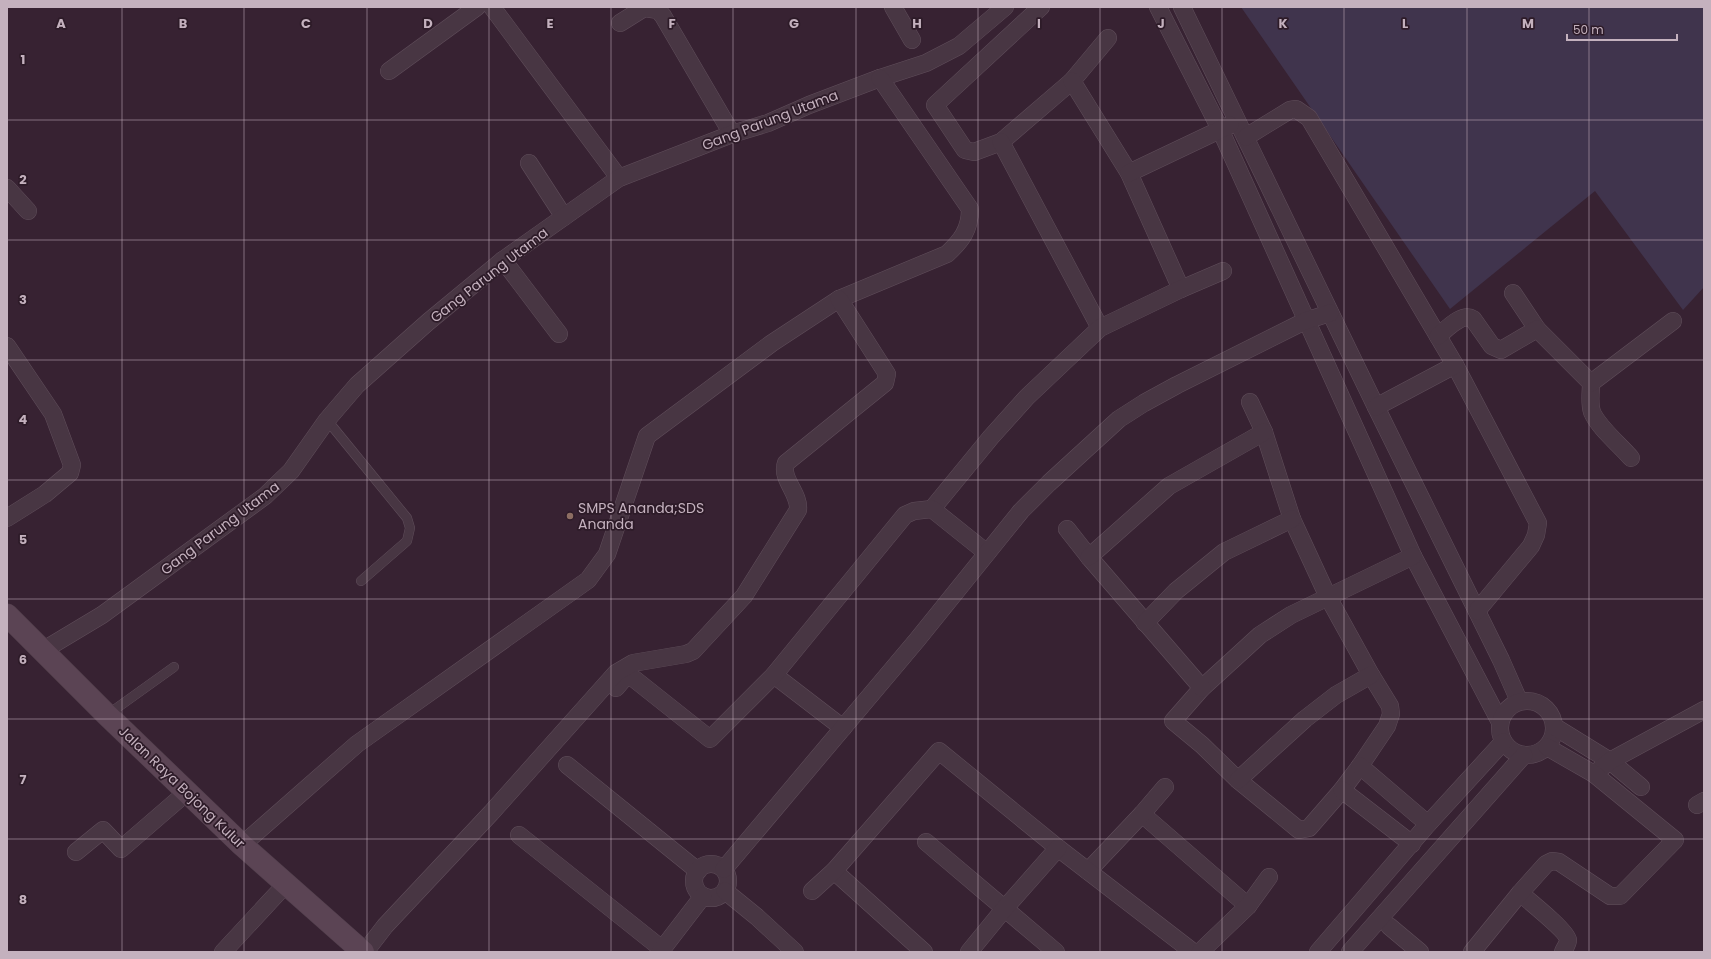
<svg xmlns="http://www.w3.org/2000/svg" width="1711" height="959" viewBox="0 0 1711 959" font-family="Poppins,sans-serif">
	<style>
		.green { fill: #40344d }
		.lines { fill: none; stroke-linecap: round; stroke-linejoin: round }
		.service-casing { stroke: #604e5b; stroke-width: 10 }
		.minor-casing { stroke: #604e5b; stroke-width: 18 }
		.secondary-casing { stroke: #513f4c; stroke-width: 23 }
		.service { stroke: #483643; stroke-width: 9 }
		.minor { stroke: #483643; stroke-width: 17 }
		.secondary { stroke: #5b4454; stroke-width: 22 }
		.grid { fill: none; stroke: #c4b1be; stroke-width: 1; stroke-opacity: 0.55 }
		.education-dot { fill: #8d6e63; stroke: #2d1b28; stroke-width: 1.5 }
		.labels { text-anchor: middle; stroke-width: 3.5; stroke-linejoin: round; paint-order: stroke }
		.street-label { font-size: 14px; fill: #c4b1be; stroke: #2d1b28 }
		.poi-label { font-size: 14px; fill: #c4b1be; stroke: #2d1b28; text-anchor: start }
		.grid-label { font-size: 13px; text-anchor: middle; font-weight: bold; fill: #c4b1be; stroke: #2d1b28; stroke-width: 3.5; stroke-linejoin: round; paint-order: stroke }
	</style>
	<rect width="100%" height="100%" fill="#372232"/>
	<path class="green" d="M1241,7H1704V287L1683,310L1595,191L1450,309Z"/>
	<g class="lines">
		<defs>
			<g id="service">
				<path d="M327,420L407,518L410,528L407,541L361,581"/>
				<path d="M107,715L174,667"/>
			</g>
			<g id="minor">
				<path d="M492,7L619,178"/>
				<path d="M893,7L912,40"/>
				<path d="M1041,7L935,105L965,150L974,152L1001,142L1072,81L1108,38"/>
				<path d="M1158,7L1220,129L1413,556L1500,722"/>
				<path d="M1182,7L1376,407L1501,660L1519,701"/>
				<path d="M620,23L644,8L658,10L663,16L732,134"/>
				<path d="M389,71L477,7"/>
				<path d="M1072,81L1129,173L1181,289"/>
				<path d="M1246,137L1290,110L1296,109L1309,118L1455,365L1538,523L1536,535L1531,546L1477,611"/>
				<path d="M1001,142L1100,328"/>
				<path d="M529,163L564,217"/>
				<path d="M1129,173L1230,125"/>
				<path d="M7,188L28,211"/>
				<path d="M503,260L559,334"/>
				<path d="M1513,293L1537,329"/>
				<path d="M1438,336C1447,329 1462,312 1473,319L1492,346L1501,350L1537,329L1591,383C1591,392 1589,403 1592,412C1598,427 1620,445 1631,458"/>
				<path d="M7,346L53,414L72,465L70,473L45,494L7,518"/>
				<path d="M1591,383L1673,321"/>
				<path d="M1250,402L1264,432L1292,519L1328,597L1371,675L1390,706L1391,714L1387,726L1360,766L1342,790L1309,828L1299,830L1238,780L1202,745L1173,721L1202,688L1260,635L1291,615L1413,556"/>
				<path d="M1376,407L1455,365"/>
				<path d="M932,509L991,437L1027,397L1100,328L1181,289L1223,271"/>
				<path d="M1067,529L1089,557L1202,688"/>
				<path d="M1089,557L1169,486L1264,432"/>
				<path d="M1145,623L1176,591L1224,552L1292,519"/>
				<path d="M42,651L102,615L265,496L291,471L327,420L357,385L428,322L503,260L619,178L732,134L768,123L809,105L880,78L926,63L959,46L1005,7"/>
				<path d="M774,675L843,728"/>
				<path d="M616,688L628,674L710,739L774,675L905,515L914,511L932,509L987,553"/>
				<circle cx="1527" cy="728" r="27"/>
				<path d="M1555,727L1610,761L1641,787"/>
				<path d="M567,765L698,871"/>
				<path d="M1360,766L1428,824"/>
				<path d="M1594,774L1610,761L1704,710"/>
				<path d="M1238,780L1305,719L1336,695L1371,675"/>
				<path d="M1342,790L1412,844"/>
				<path d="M1697,805L1704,801"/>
				<path d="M1142,814L1248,906"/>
				<path d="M519,835L662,949"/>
				<path d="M926,842L1056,952"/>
				<path d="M242,845L357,744L588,580L607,554L647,436L772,343L839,299L947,254C961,241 970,230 970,209L880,78"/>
				<path d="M76,852L103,830L121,849L187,792"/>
				<circle cx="711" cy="881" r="17"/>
				<path d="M724,869L917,640L1021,511L1049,483L1119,419L1144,403L1177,385L1305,321L1330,313"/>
				<path d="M834,871L924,952"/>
				<path d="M1088,871L1142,814L1165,787"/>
				<path d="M725,891L757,917L795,952"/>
				<path d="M812,891L834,871L939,751L1058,848L1193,952"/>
				<path d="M1520,893C1528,900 1567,931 1568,940C1568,944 1564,949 1563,952"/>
				<path d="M1389,926L1420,952"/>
				<path d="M223,952L286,884"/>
				<path d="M365,952L385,926L491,813L616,673L633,663L686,654L693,651L744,596L798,510C800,493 780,479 786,463L885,383L887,374L839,299"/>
				<path d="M660,952L703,896"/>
				<path d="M969,952L1005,908L1058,848"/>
				<path d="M1200,952L1248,906L1269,877"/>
				<path d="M1318,952L1428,824L1503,742"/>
				<path d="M1350,952L1524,755"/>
				<path d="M1472,952L1520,893L1546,864L1552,861L1559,862L1610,896H1620L1675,840L1594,774L1547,747"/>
			</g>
			<path id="secondary" d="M7,615L107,715L242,845L363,952"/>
		</defs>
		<use href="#service" class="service-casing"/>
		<use href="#minor" class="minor-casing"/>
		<use href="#secondary" class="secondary-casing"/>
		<use href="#service" class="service"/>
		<use href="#minor" class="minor"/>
		<use href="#secondary" class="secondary"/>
	</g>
	<path class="grid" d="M122,7V952M244,7V952M367,7V952M489,7V952M611,7V952M733,7V952M856,7V952M978,7V952M1100,7V952M1222,7V952M1344,7V952M1467,7V952M1589,7V952M7,120H1704M7,240H1704M7,360H1704M7,480H1704M7,599H1704M7,719H1704M7,839H1704"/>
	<circle class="education-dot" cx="570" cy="516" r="4"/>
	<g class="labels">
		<g class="street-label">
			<text transform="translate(770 120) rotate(-21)" y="5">Gang Parung Utama</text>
			<text transform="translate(489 275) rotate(-38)" y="5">Gang Parung Utama</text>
			<text transform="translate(220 528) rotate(-37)" y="5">Gang Parung Utama</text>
			<text transform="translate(182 787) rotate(44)" y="5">Jalan Raya Bojong Kulur</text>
		</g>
		<g class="poi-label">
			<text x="578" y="513">SMPS Ananda;SDS<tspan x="578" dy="16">Ananda</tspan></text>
		</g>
	</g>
	<g class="grid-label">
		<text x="61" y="28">A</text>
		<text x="183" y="28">B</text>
		<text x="306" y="28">C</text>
		<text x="428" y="28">D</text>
		<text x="550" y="28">E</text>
		<text x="672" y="28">F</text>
		<text x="794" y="28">G</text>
		<text x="917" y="28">H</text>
		<text x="1039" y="28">I</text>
		<text x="1161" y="28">J</text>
		<text x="1283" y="28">K</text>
		<text x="1405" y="28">L</text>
		<text x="1528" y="28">M</text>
		<text x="23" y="64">1</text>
		<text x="23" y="184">2</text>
		<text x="23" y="304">3</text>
		<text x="23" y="424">4</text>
		<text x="23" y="544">5</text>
		<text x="23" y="664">6</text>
		<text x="23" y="784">7</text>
		<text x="23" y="904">8</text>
	</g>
	<rect width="1711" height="959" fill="none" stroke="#c4b1be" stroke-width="16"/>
	<path d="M1567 34v6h110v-6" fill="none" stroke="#c4b1be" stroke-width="2"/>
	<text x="1573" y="34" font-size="12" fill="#c4b1be" stroke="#2d1b28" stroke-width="3" paint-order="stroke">50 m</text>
</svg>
